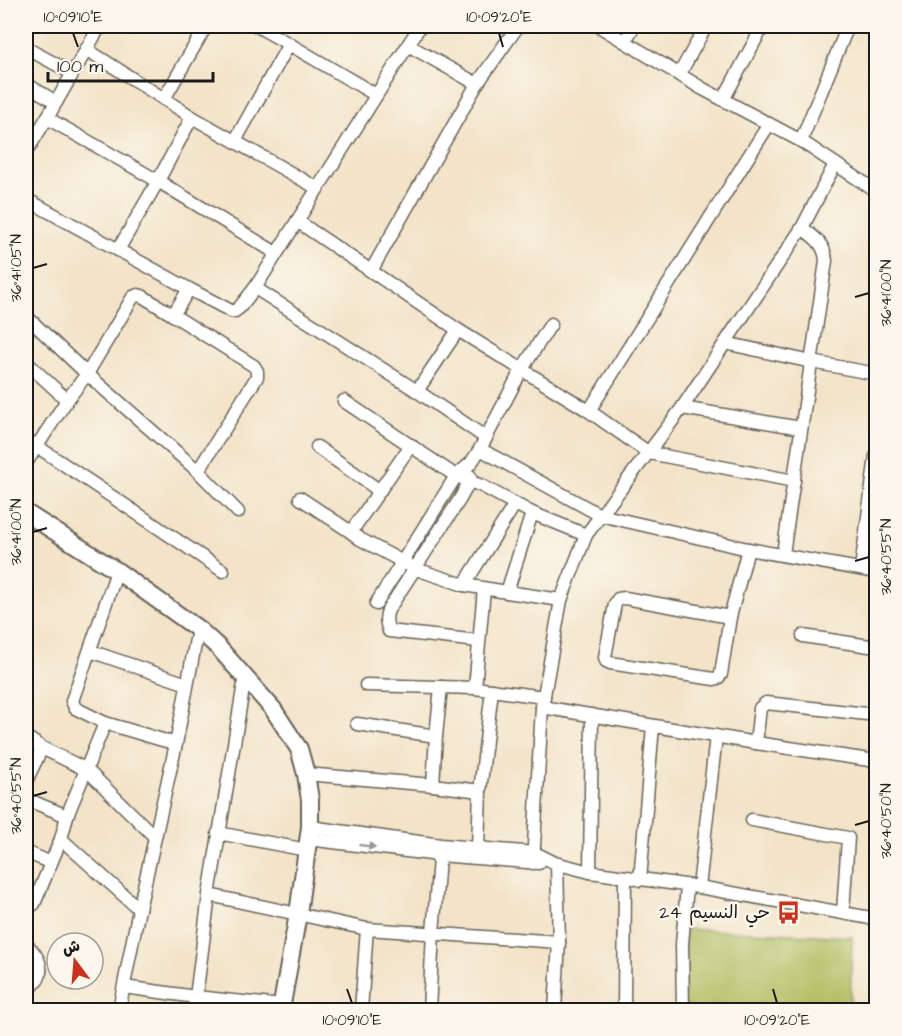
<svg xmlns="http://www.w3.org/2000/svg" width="902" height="1036" viewBox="0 0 902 1036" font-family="'Architects Daughter','Playpen Sans Arabic',sans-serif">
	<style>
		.green { fill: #b0bc5e; stroke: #666c3d; stroke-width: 1.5 }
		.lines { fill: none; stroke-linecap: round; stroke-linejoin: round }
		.street-casing { stroke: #676258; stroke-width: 15 }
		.secondary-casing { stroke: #676258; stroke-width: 20 }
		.street { stroke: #fff; stroke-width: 12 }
		.secondary { stroke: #fff; stroke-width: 16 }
		.oneway { fill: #999 }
		.ticks { fill: none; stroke: #1c1c1c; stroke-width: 2 }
		.labels { text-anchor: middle; stroke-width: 5; stroke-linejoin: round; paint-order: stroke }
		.poi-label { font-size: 18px; fill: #1c1c1c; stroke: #fbf7ec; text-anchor: end }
		.neatline { fill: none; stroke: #1c1c1c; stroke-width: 2 }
		.ticks-label { font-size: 15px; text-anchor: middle; fill: #1c1c1c }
	</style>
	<rect width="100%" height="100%" fill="#fbf7ec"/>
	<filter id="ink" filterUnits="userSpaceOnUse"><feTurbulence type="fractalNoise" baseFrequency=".0167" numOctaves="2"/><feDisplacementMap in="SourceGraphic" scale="12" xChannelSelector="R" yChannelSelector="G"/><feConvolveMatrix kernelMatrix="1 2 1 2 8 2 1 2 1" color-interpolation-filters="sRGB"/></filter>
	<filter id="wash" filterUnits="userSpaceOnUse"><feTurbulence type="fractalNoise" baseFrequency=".008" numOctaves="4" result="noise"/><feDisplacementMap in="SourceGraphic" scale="24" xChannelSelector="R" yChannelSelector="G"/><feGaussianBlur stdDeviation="1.35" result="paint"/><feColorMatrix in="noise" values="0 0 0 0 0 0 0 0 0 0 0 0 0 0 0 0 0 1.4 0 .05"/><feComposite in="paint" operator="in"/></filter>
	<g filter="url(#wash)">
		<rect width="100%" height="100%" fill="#f3e3c8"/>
		<path class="green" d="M685,929L852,937L850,1010H684Z"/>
	</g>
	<g filter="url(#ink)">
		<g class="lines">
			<defs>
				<g id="street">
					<path d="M599,26L703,89L801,141L876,191"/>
					<path d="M875,26H876"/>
					<path d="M625,41L634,26"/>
					<path d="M289,44L376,95"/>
					<path d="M408,45L420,26"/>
					<path d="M26,48L72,73"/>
					<path d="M86,49L192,117L317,188"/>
					<path d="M679,75L706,26"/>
					<path d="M26,84L56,102"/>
					<path d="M477,84L518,26"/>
					<path d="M164,99L206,26"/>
					<path d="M723,100L763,26"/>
					<path d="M47,118L158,181L276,253"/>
					<path d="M235,141L289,44L257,26"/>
					<path d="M801,141L848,26"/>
					<path d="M26,152L47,118L100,26"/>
					<path d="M26,199L189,289"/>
					<path d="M297,221L371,271"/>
					<path d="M118,250L158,181L192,117"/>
					<path d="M26,316L87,374L198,471L238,512"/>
					<path d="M725,343L802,228L835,164"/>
					<path d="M26,362L67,400"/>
					<path d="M417,391L458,330"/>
					<path d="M344,401L456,476L482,486L532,513L586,535L682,408L725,343L812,362L876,374"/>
					<path d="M682,408L801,428"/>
					<path d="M589,411L769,124"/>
					<path d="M486,438L417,391L255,288L408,45L477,84L371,271L458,330L589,411L649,453L794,481"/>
					<path d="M26,439L223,571"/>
					<path d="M411,445L351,532L360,539L416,569L464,585L515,504"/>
					<path d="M317,447L380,491"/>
					<path d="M480,449L600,515L748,549L876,572"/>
					<path d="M26,463L67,400L87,374L133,297L138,295L142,296L173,315"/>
					<path d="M198,471L257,377V371L254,366L173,315L189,289L231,311H235L239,308L255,288"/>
					<path d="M470,476L469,482L460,499L388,610C385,618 386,623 389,631L478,641"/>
					<path d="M300,498L351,532"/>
					<path d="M783,554L826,261C825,244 814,237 802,228"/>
					<path d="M861,569L876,456"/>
					<path d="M117,571L72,701L75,708L105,723L67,816L61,839L139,909"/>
					<path d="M464,585L507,592L532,513"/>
					<path d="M484,589L475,688L544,697"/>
					<path d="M507,592L561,600"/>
					<path d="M625,598L730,617L721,674L718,678L714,679L610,663L606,661L605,657L615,604L618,599Z"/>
					<path d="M376,604L456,476L471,463L480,449L522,369L551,324"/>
					<path d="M730,617L748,549"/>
					<path d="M803,636L876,647"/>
					<path d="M90,651L187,684"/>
					<path d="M245,677L209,895L367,929"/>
					<path d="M366,685L475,688"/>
					<path d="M542,707L756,743L876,761"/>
					<path d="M105,723L176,744"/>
					<path d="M357,724L436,736L433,785L480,791L478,848"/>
					<path d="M436,736L441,687"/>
					<path d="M26,737L42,748L87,770L155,837"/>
					<path d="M756,743L760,708L766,703L876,715"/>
					<path d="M306,774L433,785"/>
					<path d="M26,781L42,748"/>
					<path d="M480,791L492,690"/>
					<path d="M26,799L67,816"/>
					<path d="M752,820L848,838L843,912"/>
					<path d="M310,827L441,845L535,853L555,863L590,872L699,887L876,919"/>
					<path d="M218,833L307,850"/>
					<path d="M308,839L439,855L539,863"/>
					<path d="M26,852L51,863"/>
					<path d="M533,863L542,707L561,600L586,535"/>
					<path d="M590,872L592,715"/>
					<path d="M640,880L653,726"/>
					<path d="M699,887L716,736"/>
					<path d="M209,895L196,997L282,1006"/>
					<path d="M34,904L61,839"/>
					<path d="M26,944C35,953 45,965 38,979C35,984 29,989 26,994"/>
					<path d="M124,987L196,997L193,1010"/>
					<path d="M119,1010L139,909L176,744L198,629"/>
					<path d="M361,1010L367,929L559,942"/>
					<path d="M429,1010L433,933L440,847"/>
					<path d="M555,1010L559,942L557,864"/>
					<path d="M624,1010L625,877"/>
					<path d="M683,1010L682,944L687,886"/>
				</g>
				<path id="secondary" d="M26,513L117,571L198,629L218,647L273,709L299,749L306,774L310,800V827L298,914L281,1010"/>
			</defs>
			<use href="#street" class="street-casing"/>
			<use href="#secondary" class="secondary-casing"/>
			<use href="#street" class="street"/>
			<use href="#secondary" class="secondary"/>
		</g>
		<defs><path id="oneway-solid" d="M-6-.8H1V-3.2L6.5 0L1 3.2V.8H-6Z" transform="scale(1.5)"/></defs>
		<use class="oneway" href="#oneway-solid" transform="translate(367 846) rotate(7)"/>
	</g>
	<path class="ticks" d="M73,33L78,47M499,33L503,47M33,268L47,264M855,297L869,293M33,532L47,528M855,561L869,557M33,796L47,792M855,825L869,821M347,989L352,1003M773,989L777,1003"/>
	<defs>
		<symbol id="bus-bare" viewBox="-9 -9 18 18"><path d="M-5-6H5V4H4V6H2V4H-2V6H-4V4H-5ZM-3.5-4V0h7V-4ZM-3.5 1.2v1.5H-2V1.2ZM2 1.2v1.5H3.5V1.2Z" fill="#c8321e" stroke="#fbf7ec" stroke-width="2.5" paint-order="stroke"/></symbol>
	</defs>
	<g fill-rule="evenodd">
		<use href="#bus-bare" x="772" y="896" width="33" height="33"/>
	</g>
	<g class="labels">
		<g class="poi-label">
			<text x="770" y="918">حي النسيم 24</text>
		</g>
	</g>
	<rect width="902" height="1036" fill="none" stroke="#fbf7ec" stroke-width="66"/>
	<g transform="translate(75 961) rotate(344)"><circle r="28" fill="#fbf7ec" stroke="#a29f99" stroke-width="1.5"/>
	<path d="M0-4.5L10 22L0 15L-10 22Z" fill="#c8321e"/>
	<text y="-9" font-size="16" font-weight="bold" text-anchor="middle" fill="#1c1c1c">ش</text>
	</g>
	<path d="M48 72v9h165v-9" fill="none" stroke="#1c1c1c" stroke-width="3"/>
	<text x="57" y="72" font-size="18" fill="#1c1c1c" stroke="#fbf7ec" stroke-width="4.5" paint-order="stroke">100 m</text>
	<rect x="33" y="33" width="836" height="970" class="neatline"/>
	<g class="ticks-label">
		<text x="73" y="22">10°09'10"E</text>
		<text x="499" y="22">10°09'20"E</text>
		<text transform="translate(16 268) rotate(-90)" y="5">36°41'05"N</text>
		<text transform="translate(886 293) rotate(-90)" y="5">36°41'00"N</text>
		<text transform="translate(16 532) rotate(-90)" y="5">36°41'00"N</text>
		<text transform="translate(886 557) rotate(-90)" y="5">36°40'55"N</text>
		<text transform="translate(16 796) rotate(-90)" y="5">36°40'55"N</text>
		<text transform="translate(886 821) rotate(-90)" y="5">36°40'50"N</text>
		<text x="352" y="1025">10°09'10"E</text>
		<text x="777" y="1025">10°09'20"E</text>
	</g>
</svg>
